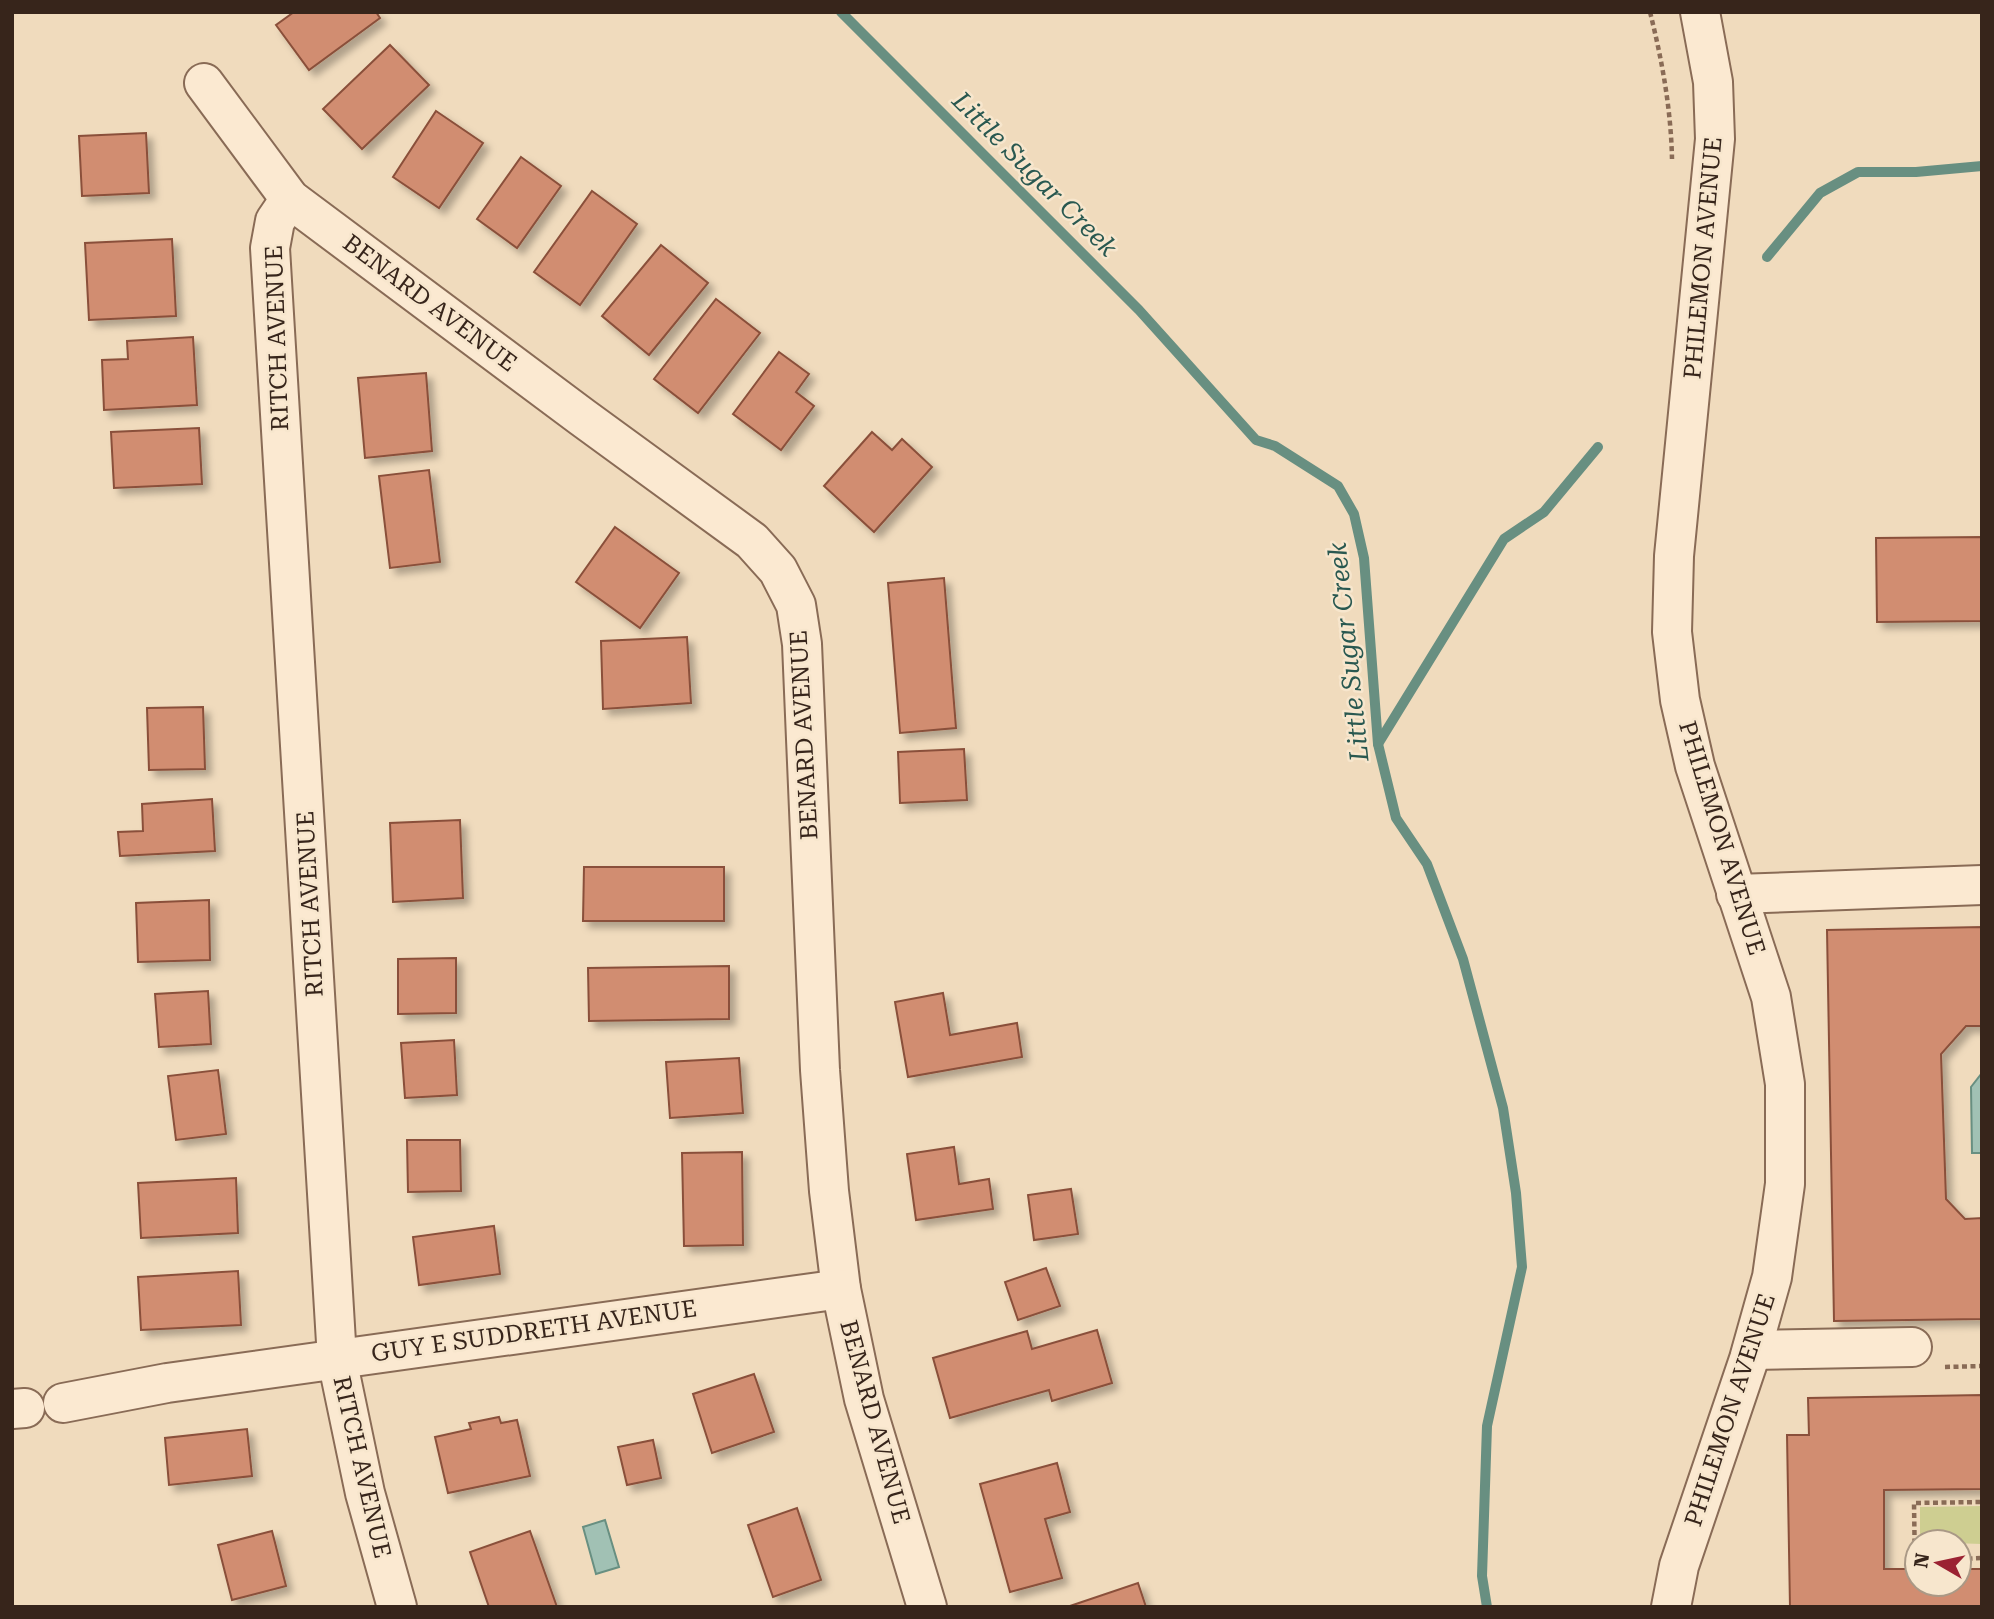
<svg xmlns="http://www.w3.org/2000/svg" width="1994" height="1619" viewBox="0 0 1994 1619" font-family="'Roboto Serif',serif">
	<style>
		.green { fill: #cece91 }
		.water { fill: #a1c1b4; stroke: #688f81; stroke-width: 2 }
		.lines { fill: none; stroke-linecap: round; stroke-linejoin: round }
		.stream { stroke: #688f81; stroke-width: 10 }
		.building { fill: #d18d71; stroke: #8a503a; stroke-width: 2; filter: url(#shadow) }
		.minor-casing { stroke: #896b56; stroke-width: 42 }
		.path { stroke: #896b56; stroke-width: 4.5; stroke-dasharray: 5 3.5; stroke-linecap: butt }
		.minor { stroke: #fbe9d1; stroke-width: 38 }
		.labels { text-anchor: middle; stroke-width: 5; stroke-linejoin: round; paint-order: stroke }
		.street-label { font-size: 24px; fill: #37251b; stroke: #f7e6cd }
		.water-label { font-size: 26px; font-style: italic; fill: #295850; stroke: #f7e6cd }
	</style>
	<defs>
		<filter id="shadow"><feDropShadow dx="6" dy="6" stdDeviation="3.5" flood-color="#0004"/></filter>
	</defs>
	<rect width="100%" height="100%" fill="#f0dbbd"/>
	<path class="green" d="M1982,1506V1544L1920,1542V1507Z"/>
	<g class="water">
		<path d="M1982,1073V1153H1972L1971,1087Z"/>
		<path d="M605,1520L619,1567L596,1574L583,1527Z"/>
	</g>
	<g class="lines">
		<g class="stream">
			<path d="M841,12L1139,310L1256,440L1275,446L1338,486L1354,514L1364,558L1378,744L1396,818L1427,864L1463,959L1503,1108L1516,1193L1522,1267L1487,1426L1482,1576L1487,1607"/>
			<path d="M1767,257L1820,193L1858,172H1916L1982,166"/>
			<path d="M1378,744L1504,539L1544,512L1598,447"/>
		</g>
	</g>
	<g class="building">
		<path d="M294,12H376L380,18L309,70L276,25Z"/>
		<path d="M390,45L429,85L362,149L323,109Z"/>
		<path d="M436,111L483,143L439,208L393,177Z"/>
		<path d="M146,133L149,193L82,196L79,136Z"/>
		<path d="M521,157L561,186L517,248L477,219Z"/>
		<path d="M592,191L637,224L580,305L534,272Z"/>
		<path d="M172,239L176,316L89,320L85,243Z"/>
		<path d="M661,245L708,283L649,355L602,316Z"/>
		<path d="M716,299L760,333L698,413L654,379Z"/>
		<path d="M193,337L197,405L104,410L102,360L128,359L127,341Z"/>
		<path d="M779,352L809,374L796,392L814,406L781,450L733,414Z"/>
		<path d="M426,373L432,451L365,458L358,378Z"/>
		<path d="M199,428L202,484L114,488L111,432Z"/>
		<path d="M872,432L892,450L902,439L932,467L874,532L824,486Z"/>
		<path d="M429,470L440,562L390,568L379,476Z"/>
		<path d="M615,527L679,573L640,628L576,582Z"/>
		<path d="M1982,537V621L1877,622L1876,538Z"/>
		<path d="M944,578L956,728L900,733L888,583Z"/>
		<path d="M687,637L691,703L603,709L601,641Z"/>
		<path d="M203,707L205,769L149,770L147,708Z"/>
		<path d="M964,749L967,800L900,803L898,752Z"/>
		<path d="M212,799L215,851L120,856L118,832L143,831L142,804Z"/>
		<path d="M460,820L463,898L393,902L390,823Z"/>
		<path d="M584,867H724V921H583Z"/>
		<path d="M209,900L210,960L138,962L136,903Z"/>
		<path d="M1982,927V1026H1966L1941,1054L1946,1199L1965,1219L1982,1218V1319L1834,1321L1827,930Z"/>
		<path d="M456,958V1013L398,1014V959Z"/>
		<path d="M729,966V1019L589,1021L588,968Z"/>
		<path d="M208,991L211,1044L159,1047L155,994Z"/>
		<path d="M943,993L950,1035L1017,1023L1022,1057L908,1077L895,1002Z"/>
		<path d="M454,1040L457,1095L405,1098L401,1043Z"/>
		<path d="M739,1058L743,1113L670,1118L666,1062Z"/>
		<path d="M218,1070L226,1134L176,1140L168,1076Z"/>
		<path d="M407,1140H460L461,1191L408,1192Z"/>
		<path d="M954,1147L959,1184L989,1179L993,1209L916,1220L907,1154Z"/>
		<path d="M742,1152L743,1245L684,1246L682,1153Z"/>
		<path d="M236,1178L238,1233L141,1238L138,1183Z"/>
		<path d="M1071,1189L1078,1234L1034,1240L1028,1195Z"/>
		<path d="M494,1226L500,1274L419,1285L413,1237Z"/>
		<path d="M1046,1268L1060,1306L1018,1320L1005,1282Z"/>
		<path d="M238,1271L241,1325L141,1330L138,1277Z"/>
		<path d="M1097,1330L1112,1383L1052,1401L1049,1390L950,1418L933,1358L1027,1331L1032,1349Z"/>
		<path d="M754,1374L774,1432L712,1453L693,1394Z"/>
		<path d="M1982,1395V1489L1884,1490V1569H1917V1584H1959V1569H1982V1607H1790L1787,1435H1809L1808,1398Z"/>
		<path d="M499,1417L501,1423L517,1420L530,1476L448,1493L435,1437L471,1429L469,1423Z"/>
		<path d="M247,1429L252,1476L169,1485L165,1438Z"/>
		<path d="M653,1440L661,1478L627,1485L618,1447Z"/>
		<path d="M1057,1463L1070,1512L1045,1519L1062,1578L1010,1592L980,1484Z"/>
		<path d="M797,1508L821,1580L773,1597L748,1525Z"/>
		<path d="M272,1531L286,1586L232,1600L218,1545Z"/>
		<path d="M530,1531L557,1607H489L470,1552Z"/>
		<path d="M1138,1583L1146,1607H1067Z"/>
	</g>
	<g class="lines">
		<defs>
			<g id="minor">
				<path d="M204,83L290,199L582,417L752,541L778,570L796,605L802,644L820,1070L829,1191L841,1289L864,1399L927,1607"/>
				<path d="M290,199L275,221L270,248L337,1359L365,1493L397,1607"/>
				<path d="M1736,894L1982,885"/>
				<path d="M1752,1350L1912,1347"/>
				<path d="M63,1403L167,1383L841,1289"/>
				<path d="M12,1409L25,1408"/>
				<path d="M1671,1607L1679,1566L1749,1359L1772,1277L1785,1184V1084L1771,997L1695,766L1680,700L1672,632L1674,556L1715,139L1713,82L1700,12"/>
			</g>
		</defs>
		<use href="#minor" class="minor-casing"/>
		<g class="path">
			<path d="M1650,12C1662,60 1671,109 1672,159"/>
			<path d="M1945,1367L1982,1366"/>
			<path d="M1959,1559L1982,1558"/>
			<path d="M1915,1569L1914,1503L1982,1502"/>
		</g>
		<use href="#minor" class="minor"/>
	</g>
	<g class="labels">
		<g class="street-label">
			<text transform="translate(1703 258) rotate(-85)" y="8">PHILEMON AVENUE</text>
			<text transform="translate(430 303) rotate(37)" y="8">BENARD AVENUE</text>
			<text transform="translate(277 338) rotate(-92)" y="8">RITCH AVENUE</text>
			<text transform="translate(804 735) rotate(-93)" y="8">BENARD AVENUE</text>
			<text transform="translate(1722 838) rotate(73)" y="8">PHILEMON AVENUE</text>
			<text transform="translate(310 904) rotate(-93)" y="8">RITCH AVENUE</text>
			<text transform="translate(534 1331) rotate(-8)" y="8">GUY E SUDDRETH AVENUE</text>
			<text transform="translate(1730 1410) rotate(-72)" y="8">PHILEMON AVENUE</text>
			<text transform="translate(875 1422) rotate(75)" y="8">BENARD AVENUE</text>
			<text transform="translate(362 1467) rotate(77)" y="8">RITCH AVENUE</text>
		</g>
		<g class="water-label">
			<text transform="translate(1035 174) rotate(45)" y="9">Little Sugar Creek</text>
			<text transform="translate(1348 652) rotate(-96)" y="9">Little Sugar Creek</text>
		</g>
	</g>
	<rect width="1994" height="1619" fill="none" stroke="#37251b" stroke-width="28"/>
	<g transform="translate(1938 1563) rotate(279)"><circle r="33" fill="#f7e6cd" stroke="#aa9986" stroke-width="2"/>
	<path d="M0-5L12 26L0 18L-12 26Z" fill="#9b2232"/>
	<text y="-10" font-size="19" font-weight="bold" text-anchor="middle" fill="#37251b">N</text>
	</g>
</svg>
